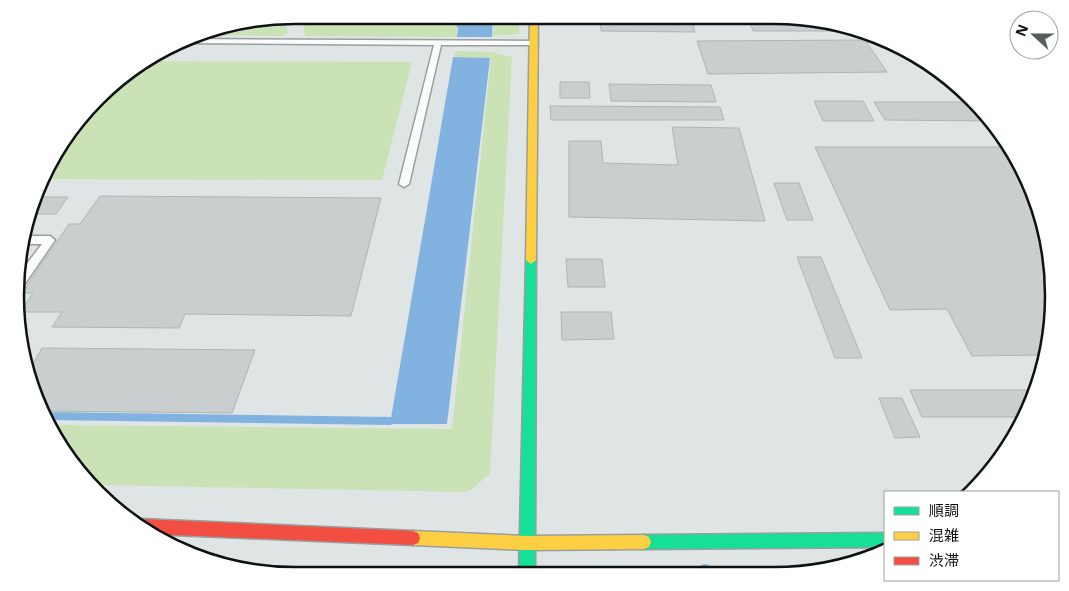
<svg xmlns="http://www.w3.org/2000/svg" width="1069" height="591" viewBox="0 0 1069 591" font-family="'Noto Sans','Noto Sans JP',sans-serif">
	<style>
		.green { fill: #cae2b6 }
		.water { fill: #81b2e0 }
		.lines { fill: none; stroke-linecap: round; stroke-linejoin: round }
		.stream { fill: #81b2e0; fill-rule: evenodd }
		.building { fill: #c9cecf; stroke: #afb4b4 }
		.lane-casing { stroke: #9a9e9e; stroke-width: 3 }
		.fast-casing { stroke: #9a9e9e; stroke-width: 3 }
		.slow-casing { stroke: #9a9e9e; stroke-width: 3 }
		.jam-casing { stroke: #9a9e9e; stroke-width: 3 }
		.lane { fill: #fafbfb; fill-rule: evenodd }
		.fast { fill: #16e098; fill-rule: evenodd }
		.slow { fill: #ffcf43; fill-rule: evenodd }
		.jam { fill: #f24e42; fill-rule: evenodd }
		.rim { fill: none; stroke: #0e1212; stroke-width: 2.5 }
	</style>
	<rect width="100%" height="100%" fill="#dfe5e5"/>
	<g class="green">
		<path d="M494,15H519V34L493,36Z"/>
		<path d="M302,16L442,18C455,21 459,24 457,37L305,36Z"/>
		<path d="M282,17L288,33L282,36L196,35L206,30Z"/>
		<path d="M455,51L492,52L512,57L490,474L468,492L90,485L84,480L50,425L452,429L491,58L454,57Z"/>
		<path d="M147,61L412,62L382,180L45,179L62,139L125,73Z"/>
	</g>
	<g class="water">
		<path d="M304,15H493L492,37H457L458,29L456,24L442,18Z"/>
		<path d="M453,57L490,58L447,424H390Z"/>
	</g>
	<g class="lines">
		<g class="stream">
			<path d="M45,412L390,417L393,418L394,421L393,424L390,425L47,420L43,413Z"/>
			<path d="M705,564L709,565L711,574H701L700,569L701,565Z"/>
		</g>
	</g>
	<g class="building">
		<path d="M600,15L691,16L695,32L601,31Z"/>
		<path d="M748,17L803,18L846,25L862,31H753Z"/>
		<path d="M865,40L887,72L708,74L697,41Z"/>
		<path d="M560,82H589L590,98H560Z"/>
		<path d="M609,84L711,85L716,102L611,101Z"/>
		<path d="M814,101H863L874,121H823Z"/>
		<path d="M874,102H970L991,121L885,120Z"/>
		<path d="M550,106L720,107L724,120H551Z"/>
		<path d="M672,127L739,128L765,221L569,217V141H601L603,163L678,165Z"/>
		<path d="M815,147H1007L1045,223L1050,304H1047L1050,309L1052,332L1044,355L972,356L947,309L890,310Z"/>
		<path d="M774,183H799L813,220H787Z"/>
		<path d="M100,196L381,198L351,316L185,314L179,328L52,327L62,312H20L33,293H22L69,224H80Z"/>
		<path d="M36,197H68L56,214H29Z"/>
		<path d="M797,257H821L862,358H835Z"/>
		<path d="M566,259H602L605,287H568Z"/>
		<path d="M561,312H611L614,339L562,340Z"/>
		<path d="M42,348L255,350L232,413L41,411L36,403L29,370Z"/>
		<path d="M910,390H1032L1023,417H922Z"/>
		<path d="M879,398H902L920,437L895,438Z"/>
	</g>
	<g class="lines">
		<defs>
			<g id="lane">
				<path d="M189,39L534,41L538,43L534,45H441L409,184L404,187L399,184L434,45L182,43Z"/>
				<path d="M23,236H50L55,240L22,288L18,289L19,274L42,244H23Z"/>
			</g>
			<g id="fast">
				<path d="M531,256L536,260L535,575H519L526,260Z"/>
				<path d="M885,533V547L644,549L639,547L637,542L639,537L644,535Z"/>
			</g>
			<g id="slow">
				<path d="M530,15H538L536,260L531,264L526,260Z"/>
				<path d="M413,531L527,536L644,535L649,537L651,542L649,547L644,549L527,550L413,545L408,543L406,538L408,533Z"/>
			</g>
			<path id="jam" d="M140,519L413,531L418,533L420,538L418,543L413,545L150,534L135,521Z"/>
		</defs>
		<use href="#lane" class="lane-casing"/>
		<use href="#fast" class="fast-casing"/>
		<use href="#slow" class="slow-casing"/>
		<use href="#jam" class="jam-casing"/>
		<use href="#lane" class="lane"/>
		<use href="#fast" class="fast"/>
		<use href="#slow" class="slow"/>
		<use href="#jam" class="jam"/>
	</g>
	<path d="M0 0H1069V591H0ZM295 24H774A271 271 0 0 1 1045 295V296A271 271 0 0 1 774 567H295A271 271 0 0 1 24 296V295A271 271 0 0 1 295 24Z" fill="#fff" fill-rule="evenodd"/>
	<path class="rim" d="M295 24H774A271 271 0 0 1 1045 295V296A271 271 0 0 1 774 567H295A271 271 0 0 1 24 296V295A271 271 0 0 1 295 24Z"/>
	<rect x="884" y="491" width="175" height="90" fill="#ffffff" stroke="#9fa0a0"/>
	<rect x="894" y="507" width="25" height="8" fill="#16e098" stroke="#9fa0a0"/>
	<text x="929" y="516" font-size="15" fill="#0e1212">順調</text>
	<rect x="894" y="532" width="25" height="8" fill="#ffcf43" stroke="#9fa0a0"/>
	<text x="929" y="541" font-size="15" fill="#0e1212">混雑</text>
	<rect x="894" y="557" width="25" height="8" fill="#f24e42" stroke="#9fa0a0"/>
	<text x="929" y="566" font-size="15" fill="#0e1212">渋滞</text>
	<g transform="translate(1034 35) rotate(291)"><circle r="24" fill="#ffffff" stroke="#9fa0a0"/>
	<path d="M0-4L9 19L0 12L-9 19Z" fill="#575c5c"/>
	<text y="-8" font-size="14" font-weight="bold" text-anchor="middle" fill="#0e1212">N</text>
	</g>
</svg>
